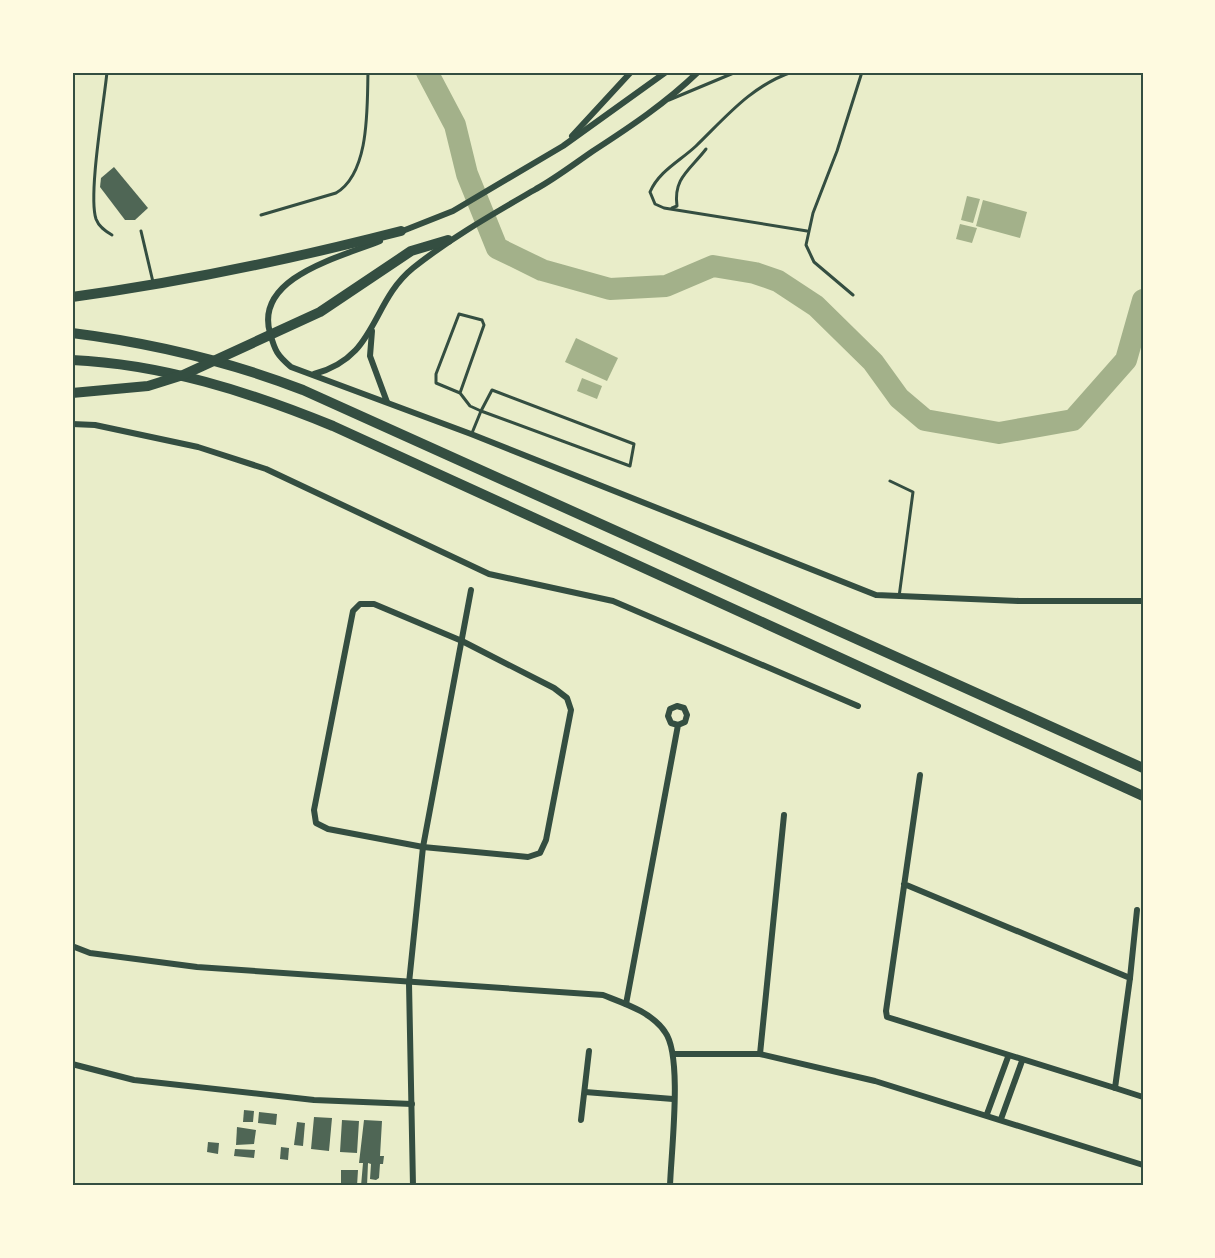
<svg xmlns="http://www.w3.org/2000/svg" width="1215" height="1258" viewBox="0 0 1215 1258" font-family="'Crimson Pro',serif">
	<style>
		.water { fill: #a3b18a }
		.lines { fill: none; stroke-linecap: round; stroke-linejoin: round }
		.river { stroke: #a3b18a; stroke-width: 22 }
		.building { fill: #4f6655 }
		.service { stroke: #344e41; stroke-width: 3 }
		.minor { stroke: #344e41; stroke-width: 6 }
		.motorway { stroke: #344e41; stroke-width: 10 }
		.neatline { fill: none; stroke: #344e41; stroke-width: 2 }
	</style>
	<rect width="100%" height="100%" fill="#e9edc9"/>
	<g class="water">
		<path d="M967,196L980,199L973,223L961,220Z"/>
		<path d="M983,200L1027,212L1020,238L976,226Z"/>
		<path d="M960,224L977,228L972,243L956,239Z"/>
		<path d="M576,338L618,358L607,381L565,362Z"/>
		<path d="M582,378L602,386L597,399L577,391Z"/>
	</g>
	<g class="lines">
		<path class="river" d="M427,72L455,125L467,174L497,248L542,270L610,289L666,286L713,266L755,273L778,281L816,306L873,362L899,398L925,420L999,433L1073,420L1126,360L1143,300"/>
	</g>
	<g class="building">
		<path d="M114,167L148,208L135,220H125L100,187L101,178Z"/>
		<path d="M244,1110L254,1111L253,1122H243Z"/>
		<path d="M259,1112L277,1114L276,1125L258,1123Z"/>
		<path d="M314,1117L332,1118L329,1151L311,1149Z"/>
		<path d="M342,1120L359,1121L357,1153L340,1152Z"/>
		<path d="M364,1120L382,1121L380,1156H384L383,1164H380L379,1178L376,1180L370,1179L371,1164L368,1163L367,1186H361L363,1163H359Z"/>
		<path d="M297,1122L305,1123L303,1146L294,1145Z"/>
		<path d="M237,1127L256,1130L254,1144L236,1145Z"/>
		<path d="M208,1142L219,1143L218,1154L207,1152Z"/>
		<path d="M281,1147L289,1148L288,1160L280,1159Z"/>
		<path d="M235,1149L255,1150L254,1158L234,1156Z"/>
		<path d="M341,1170H358L357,1186H341Z"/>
	</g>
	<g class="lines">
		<g class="service">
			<path d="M107,72C104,103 88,195 96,219C99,227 105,231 112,235"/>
			<path d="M792,72C751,86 726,117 696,146C680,161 659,171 650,192L655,204L664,208L807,231"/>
			<path d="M669,100L736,72"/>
			<path d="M672,208L677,206C673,178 690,170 706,149"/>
			<path d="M261,215L336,193C370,173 367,107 368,72"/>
			<path d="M141,231L153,282"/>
			<path d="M853,295L814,262L806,245L813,213L837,151L862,72"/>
			<path d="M492,390L634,444L630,466L481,411Z"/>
			<path d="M460,393L484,325L482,320L459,314L436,374V383L460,393L470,406L481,411L472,433"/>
			<path d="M890,481L913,492L899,597"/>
		</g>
		<g class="minor">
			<path d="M572,136L631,72"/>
			<path d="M400,232L453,211L563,146L666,72"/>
			<path d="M380,241C341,257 254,277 270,333C275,351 277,355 291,367L471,434L876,595L1019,601H1143"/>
			<path d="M372,331L370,356L387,402"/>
			<path d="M314,374C378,357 370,303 413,268C452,237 493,214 536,189C556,178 574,164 593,151C630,127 666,103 698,72"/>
			<path d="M72,424L95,425L198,447L266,469L489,574L613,601L858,706"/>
			<path d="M72,516V526"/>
			<path d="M360,604H374L462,641L554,688L567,698L571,710L546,840L540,853L528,857L423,847L328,829L316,823L314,810L353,611Z"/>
			<path d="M904,884L1130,978L1115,1088L887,1017L886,1011L920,775"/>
			<path d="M72,946L90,953L197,967L603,995C623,1003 652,1012 665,1032C683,1056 671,1152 670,1186"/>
			<path d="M1130,978L1137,910"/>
			<path d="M626,1004L678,725L685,722L687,715L684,708L677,706L670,709L668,716L671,723L678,725"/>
			<path d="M675,1054H760L784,815"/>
			<path d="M760,1054L875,1081L1143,1165"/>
			<path d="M72,1064L134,1080L314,1100L412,1104"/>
			<path d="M1115,1088L1143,1097"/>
			<path d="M585,1092L673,1099"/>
			<path d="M987,1114L1008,1057"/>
			<path d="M1001,1119L1022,1061"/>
			<path d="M581,1120L589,1051"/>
			<path d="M413,1186L409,983L423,847L471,590"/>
		</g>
		<g class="motorway">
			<path d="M72,297C184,282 292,259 401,231"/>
			<path d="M72,333C152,343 228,361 303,390L1143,768"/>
			<path d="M72,360C162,364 250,392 333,426L1143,796"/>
			<path d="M72,393L148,386L183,375L320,312L411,251L448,240"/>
		</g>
	</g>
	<rect width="1215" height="1258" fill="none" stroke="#fefae0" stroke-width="147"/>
	<rect x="74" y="74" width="1068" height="1110" class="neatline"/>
</svg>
